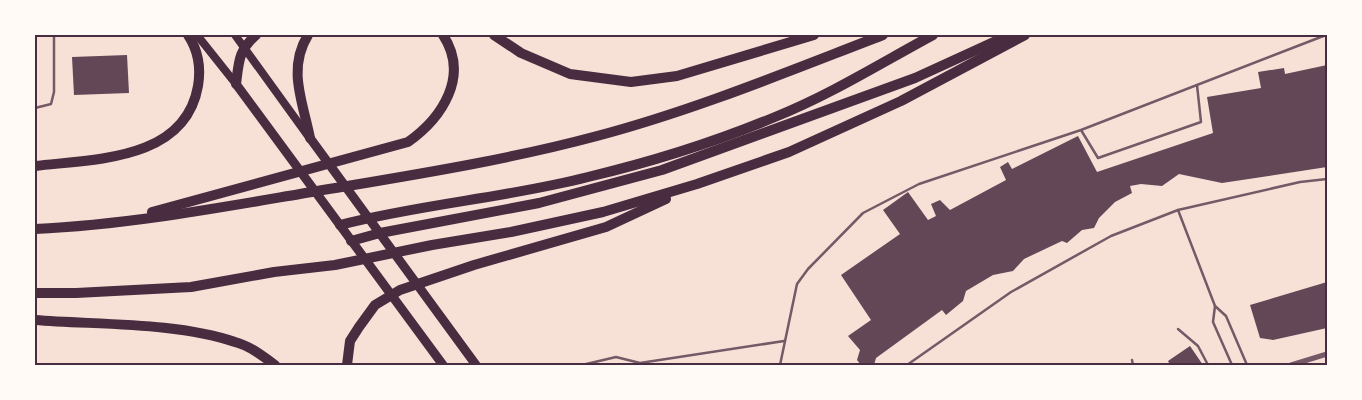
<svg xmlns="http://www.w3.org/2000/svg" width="1362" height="400" viewBox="0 0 1362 400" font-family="'Crimson Pro',serif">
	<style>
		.building { fill: #644757 }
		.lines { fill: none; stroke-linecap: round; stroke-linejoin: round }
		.service { stroke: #755966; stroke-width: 2.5 }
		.minor { stroke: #755966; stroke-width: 5 }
		.secondary { stroke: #4a2c40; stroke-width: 8 }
		.trunk { stroke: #4a2c40; stroke-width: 9 }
		.motorway { stroke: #4a2c40; stroke-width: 10 }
		.neatline { fill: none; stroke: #4a2c40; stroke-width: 2 }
	</style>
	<rect width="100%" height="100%" fill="#f7e1d7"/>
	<g class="building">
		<path d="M127,55L129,93L74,95L72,57Z"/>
		<path d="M1327,65V167L1222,183L1179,174L1162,186L1141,184L1130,186L1132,193L1115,202L1099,218L1094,228L1082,230L1067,243L1062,241L1024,259L1013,271L993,275L966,291L963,301L946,315L942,310L876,358L874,365H861L857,360L860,350L848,336L871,320L841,275L900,234L883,210L908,192L928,220L936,216L931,204L940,200L950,210L1006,180L1000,167L1008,162L1012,169L1078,136L1097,172L1213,133L1207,97L1261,88L1258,72L1284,68L1285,74Z"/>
		<path d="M1327,282V328L1273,340L1260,338L1250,305Z"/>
		<path d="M1190,346L1203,365H1170L1168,361Z"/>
	</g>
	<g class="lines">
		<g class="service">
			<path d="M35,108L51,104L54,92V35"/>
			<path d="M1081,130L1098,158L1201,122L1197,85"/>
			<path d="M1178,210L1215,306L1226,316L1247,365"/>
			<path d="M1215,306L1213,322L1232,365"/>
			<path d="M1178,329L1198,346L1208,365"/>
			<path d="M1132,360L1133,365"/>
			<path d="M582,365L616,357L640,363L784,341"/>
			<path d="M780,365L797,284L808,269L863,213L919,184L1081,130L1326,35"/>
			<path d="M907,365L1011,292L1111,236L1178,210L1300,182L1327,179"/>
		</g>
		<path class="minor" d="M1291,365L1327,354"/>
		<g class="secondary">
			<path d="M197,35L236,84"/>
			<path d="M235,35L308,136"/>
		</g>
		<g class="trunk">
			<path d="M236,84L443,365"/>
			<path d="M310,138L476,365"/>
		</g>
		<g class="motorway">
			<path d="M308,35C287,69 303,102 310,138"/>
			<path d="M494,35L521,53L570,74L631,82L677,76L814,35"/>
			<path d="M236,84C239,62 238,51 256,35"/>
			<path d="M35,166C94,159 185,161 198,86C201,68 198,50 188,35"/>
			<path d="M152,212L408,142C442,118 470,76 443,35"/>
			<path d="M340,225C421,204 506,198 588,177C651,162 715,142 775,117C830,95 881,63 933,35"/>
			<path d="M35,229C124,225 212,209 300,194C400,177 500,162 597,136C695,110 789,71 883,35"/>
			<path d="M351,241L380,233L539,203L662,170L915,78L1009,35"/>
			<path d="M35,293H76L191,287L274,272L335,265L432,245L511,232L603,212L697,184L789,152L901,101L1025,35"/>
			<path d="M35,320C98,325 176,322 235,342C250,346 263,356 275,365"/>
			<path d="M347,365L350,341L359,327L375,305L400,290L474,265L606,227L666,199"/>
		</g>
	</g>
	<rect width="1362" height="400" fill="none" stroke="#fffaf5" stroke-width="72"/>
	<rect x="36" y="36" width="1290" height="328" class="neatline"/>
</svg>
